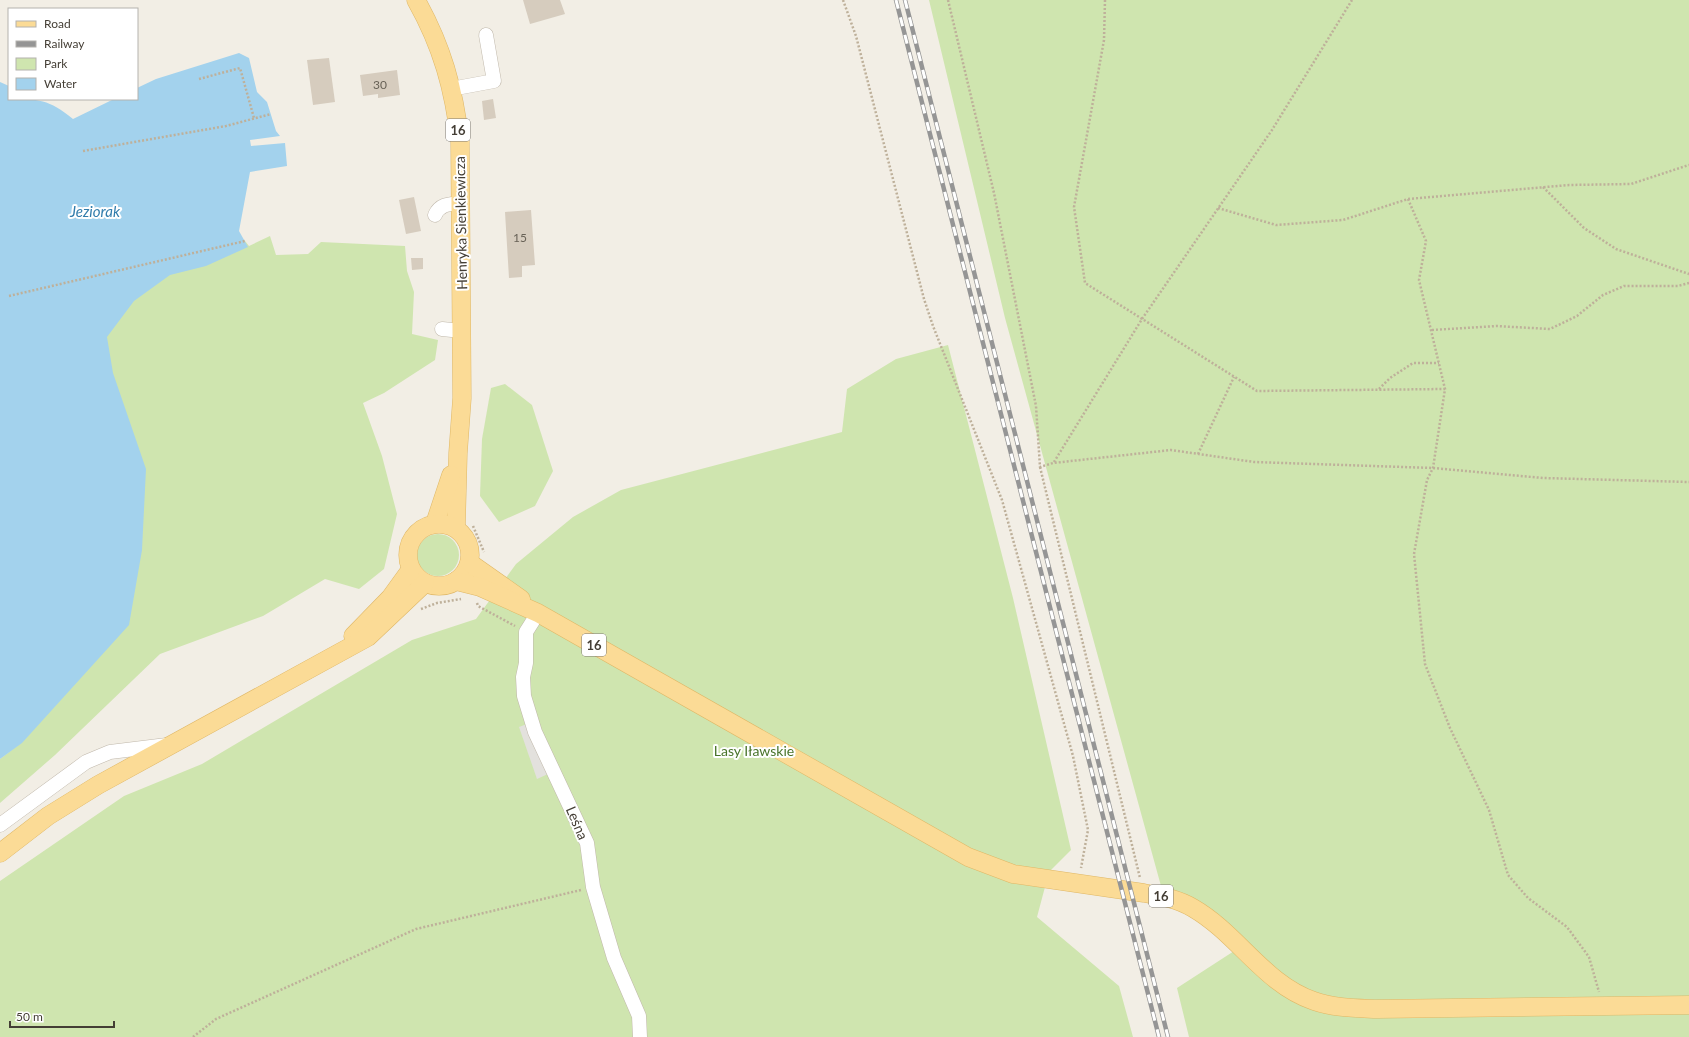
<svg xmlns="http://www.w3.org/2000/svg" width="1689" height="1037" viewBox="0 0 1689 1037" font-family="Lato,sans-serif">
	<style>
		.green { fill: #cfe5af }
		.parking { fill: #e3e1dd }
		.water { fill: #a3d2ed }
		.building { fill: #d6ccbe }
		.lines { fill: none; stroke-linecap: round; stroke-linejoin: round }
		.minor-casing { stroke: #c0b8ab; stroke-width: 15 }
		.major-casing { stroke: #dfb766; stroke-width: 19 }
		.path { stroke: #beb09a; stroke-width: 2.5; stroke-dasharray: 2 2; stroke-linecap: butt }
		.minor { stroke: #fff; stroke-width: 14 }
		.major { stroke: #fbdb96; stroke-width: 18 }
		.rail-casing { stroke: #959595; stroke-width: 4.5 }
		.rail { stroke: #fff; stroke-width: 3; stroke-dasharray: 9; stroke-linecap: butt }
		.labels { text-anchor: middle; stroke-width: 4; stroke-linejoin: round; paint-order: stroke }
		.number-label { font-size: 12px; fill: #686257 }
		.shield { fill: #fff; stroke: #7c7872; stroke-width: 1 }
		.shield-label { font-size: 13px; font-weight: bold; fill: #443e35 }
		.street-label { font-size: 14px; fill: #443e35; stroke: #fff }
		.park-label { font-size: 14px; fill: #49742b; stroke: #fff }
		.water-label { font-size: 15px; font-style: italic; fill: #327dac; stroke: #fff }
	</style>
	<rect width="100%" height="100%" fill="#f2eee5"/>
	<g class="green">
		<path d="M929,0H1689V1037H1189L1177,988L1248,942L1161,886L1005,318Z"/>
		<path d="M270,236L276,255L308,254L321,242L405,246L407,271L414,292L412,334L438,340L435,360L384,393L363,403L382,456L397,514L384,569L359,589L325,579L263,616L160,654L55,755L0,803V759L22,742L108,647L82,315L144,283L245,241L249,246Z"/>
		<path d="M948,345L1013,598L1071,850L1049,872L1037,917L1119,986L1133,1037H0V881L124,796L202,764L412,640L476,619L516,564L573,517L621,490L842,432L847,389L896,359Z"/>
		<path d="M505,384L532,405L553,471L535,506L499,522L480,496L482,439L491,388Z"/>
		<circle cx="438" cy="555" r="21"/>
	</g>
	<path class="parking" d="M527,724L548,774L537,779L519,727Z"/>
	<path class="water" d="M239,53L249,58L257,92L267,102L276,131L280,136L250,140L251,146L285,143L287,166L250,172L239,231L248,247L206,266L170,275L134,301L107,337L113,373L146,469L142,550L129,625L22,743L0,759V82L9,86V99C38,99 49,99 73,119L114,99H137V88L156,79Z"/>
	<g class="building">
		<path d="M523,0H560L565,14L530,24Z"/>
		<path d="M329,58L335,102L313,105L307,60Z"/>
		<path d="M397,70L400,95L378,98V94L363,96L360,75Z"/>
		<path d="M493,99L496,118L484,120L482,101Z"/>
		<path d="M414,197L421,231L406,234L399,200Z"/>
		<path d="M531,210L535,265L522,266V277L509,278L505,212Z"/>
		<path d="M411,258H423V269L412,270Z"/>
	</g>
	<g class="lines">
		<defs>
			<g id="minor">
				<path d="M451,89L494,81L486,35"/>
				<path d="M435,215C440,204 449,204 461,203"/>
				<path d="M442,329L462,331"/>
				<path d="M538,613L526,632V663L523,677L524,696L535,732L587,843L593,887L614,958L639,1016L640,1037"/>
				<path d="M0,825L86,762L110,752L167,745"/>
			</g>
			<g id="major">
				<path d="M416,0C442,46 454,89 460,142L462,398L458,453L456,528"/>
				<path d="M435,523L451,475"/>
				<circle cx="439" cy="555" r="31"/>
				<path d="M470,563L521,599"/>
				<path d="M456,581L480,587L538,613L968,857L1013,874L1144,893C1161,896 1178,899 1193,908C1238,934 1264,984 1314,1001C1334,1008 1356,1008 1377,1009L1689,1005"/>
				<path d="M353,636L390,598L411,569"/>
				<path d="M0,853L48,816L98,785L368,637L425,583"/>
			</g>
		</defs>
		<use href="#minor" class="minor-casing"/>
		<use href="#major" class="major-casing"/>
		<g class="path">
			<path d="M843,0L856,36L924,299L933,326L1002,500L1073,756L1088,830L1081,868"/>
			<path d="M948,0L994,193L1036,406L1040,467L1053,463L1171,450L1254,462L1433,468L1543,478L1689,482"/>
			<path d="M1105,0L1104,40L1074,207L1085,283L1257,391L1445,389L1433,468L1427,480L1414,554L1425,664L1450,728L1489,810L1508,875L1528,898L1567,927L1589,957L1599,992"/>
			<path d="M199,79L240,68L254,118"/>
			<path d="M83,151L226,126L271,114"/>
			<path d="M1543,187L1584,228L1616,249L1689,274"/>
			<path d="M1408,199L1426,241L1419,280L1445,389"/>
			<path d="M1218,208L1276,225L1343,220L1408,199L1569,185L1631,184L1689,165"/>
			<path d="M9,296L245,241"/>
			<path d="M1432,330L1496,326L1550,329L1577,316L1603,295L1624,286H1678L1689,283"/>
			<path d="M1379,389L1390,378L1413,363H1439"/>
			<path d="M1198,454L1234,377"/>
			<path d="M1054,462L1142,319L1272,130L1352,0"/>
			<path d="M1040,467L1140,878"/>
			<path d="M473,526L484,552"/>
			<path d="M477,603L478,606L515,626"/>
			<path d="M421,609L437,603L461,599"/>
			<path d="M193,1037L216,1019L416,929L581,890"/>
		</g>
		<use href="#minor" class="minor"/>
		<use href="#major" class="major"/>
		<defs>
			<g id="rail">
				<path d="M896,0L1159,1037"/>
				<path d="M905,0L1168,1037"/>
			</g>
		</defs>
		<use href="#rail" class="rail-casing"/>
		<use href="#rail" class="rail"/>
	</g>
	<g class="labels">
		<g class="number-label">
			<text x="380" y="89">30</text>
			<text x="520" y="242">15</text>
		</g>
		<g class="shield">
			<rect x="446" y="119" width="24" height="22" rx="3"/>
			<rect x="582" y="634" width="24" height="22" rx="3"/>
			<rect x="1149" y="885" width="24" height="22" rx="3"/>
		</g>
		<g class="shield-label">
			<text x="458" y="135">16</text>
			<text x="594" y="650">16</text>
			<text x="1161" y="901">16</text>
		</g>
		<g class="street-label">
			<text transform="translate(461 223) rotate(-91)" y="5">Henryka Sienkiewicza</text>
			<text transform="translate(577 823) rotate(67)" y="5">Leśna</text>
		</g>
		<g class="park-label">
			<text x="754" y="756">Lasy Iławskie</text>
		</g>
		<g class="water-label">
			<text x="95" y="217">Jeziorak</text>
		</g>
	</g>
	<rect x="8" y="8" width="130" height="92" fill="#ffffff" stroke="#b4b2ae"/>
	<rect x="16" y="21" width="20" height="6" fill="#fbdb96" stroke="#b4b2ae"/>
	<text x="44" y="28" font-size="12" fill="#443e35">Road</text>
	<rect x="16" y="41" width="20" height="6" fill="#959595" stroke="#b4b2ae"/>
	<text x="44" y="48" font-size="12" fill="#443e35">Railway</text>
	<rect x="16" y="58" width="20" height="12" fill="#cfe5af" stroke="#b4b2ae"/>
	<text x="44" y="68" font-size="12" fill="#443e35">Park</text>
	<rect x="16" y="78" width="20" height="12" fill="#a3d2ed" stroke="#b4b2ae"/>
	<text x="44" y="88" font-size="12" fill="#443e35">Water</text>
	<path d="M10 1021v6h104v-6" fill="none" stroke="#443e35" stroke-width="2"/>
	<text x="16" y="1021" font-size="12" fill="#443e35" stroke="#ffffff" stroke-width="3" paint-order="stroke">50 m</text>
</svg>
